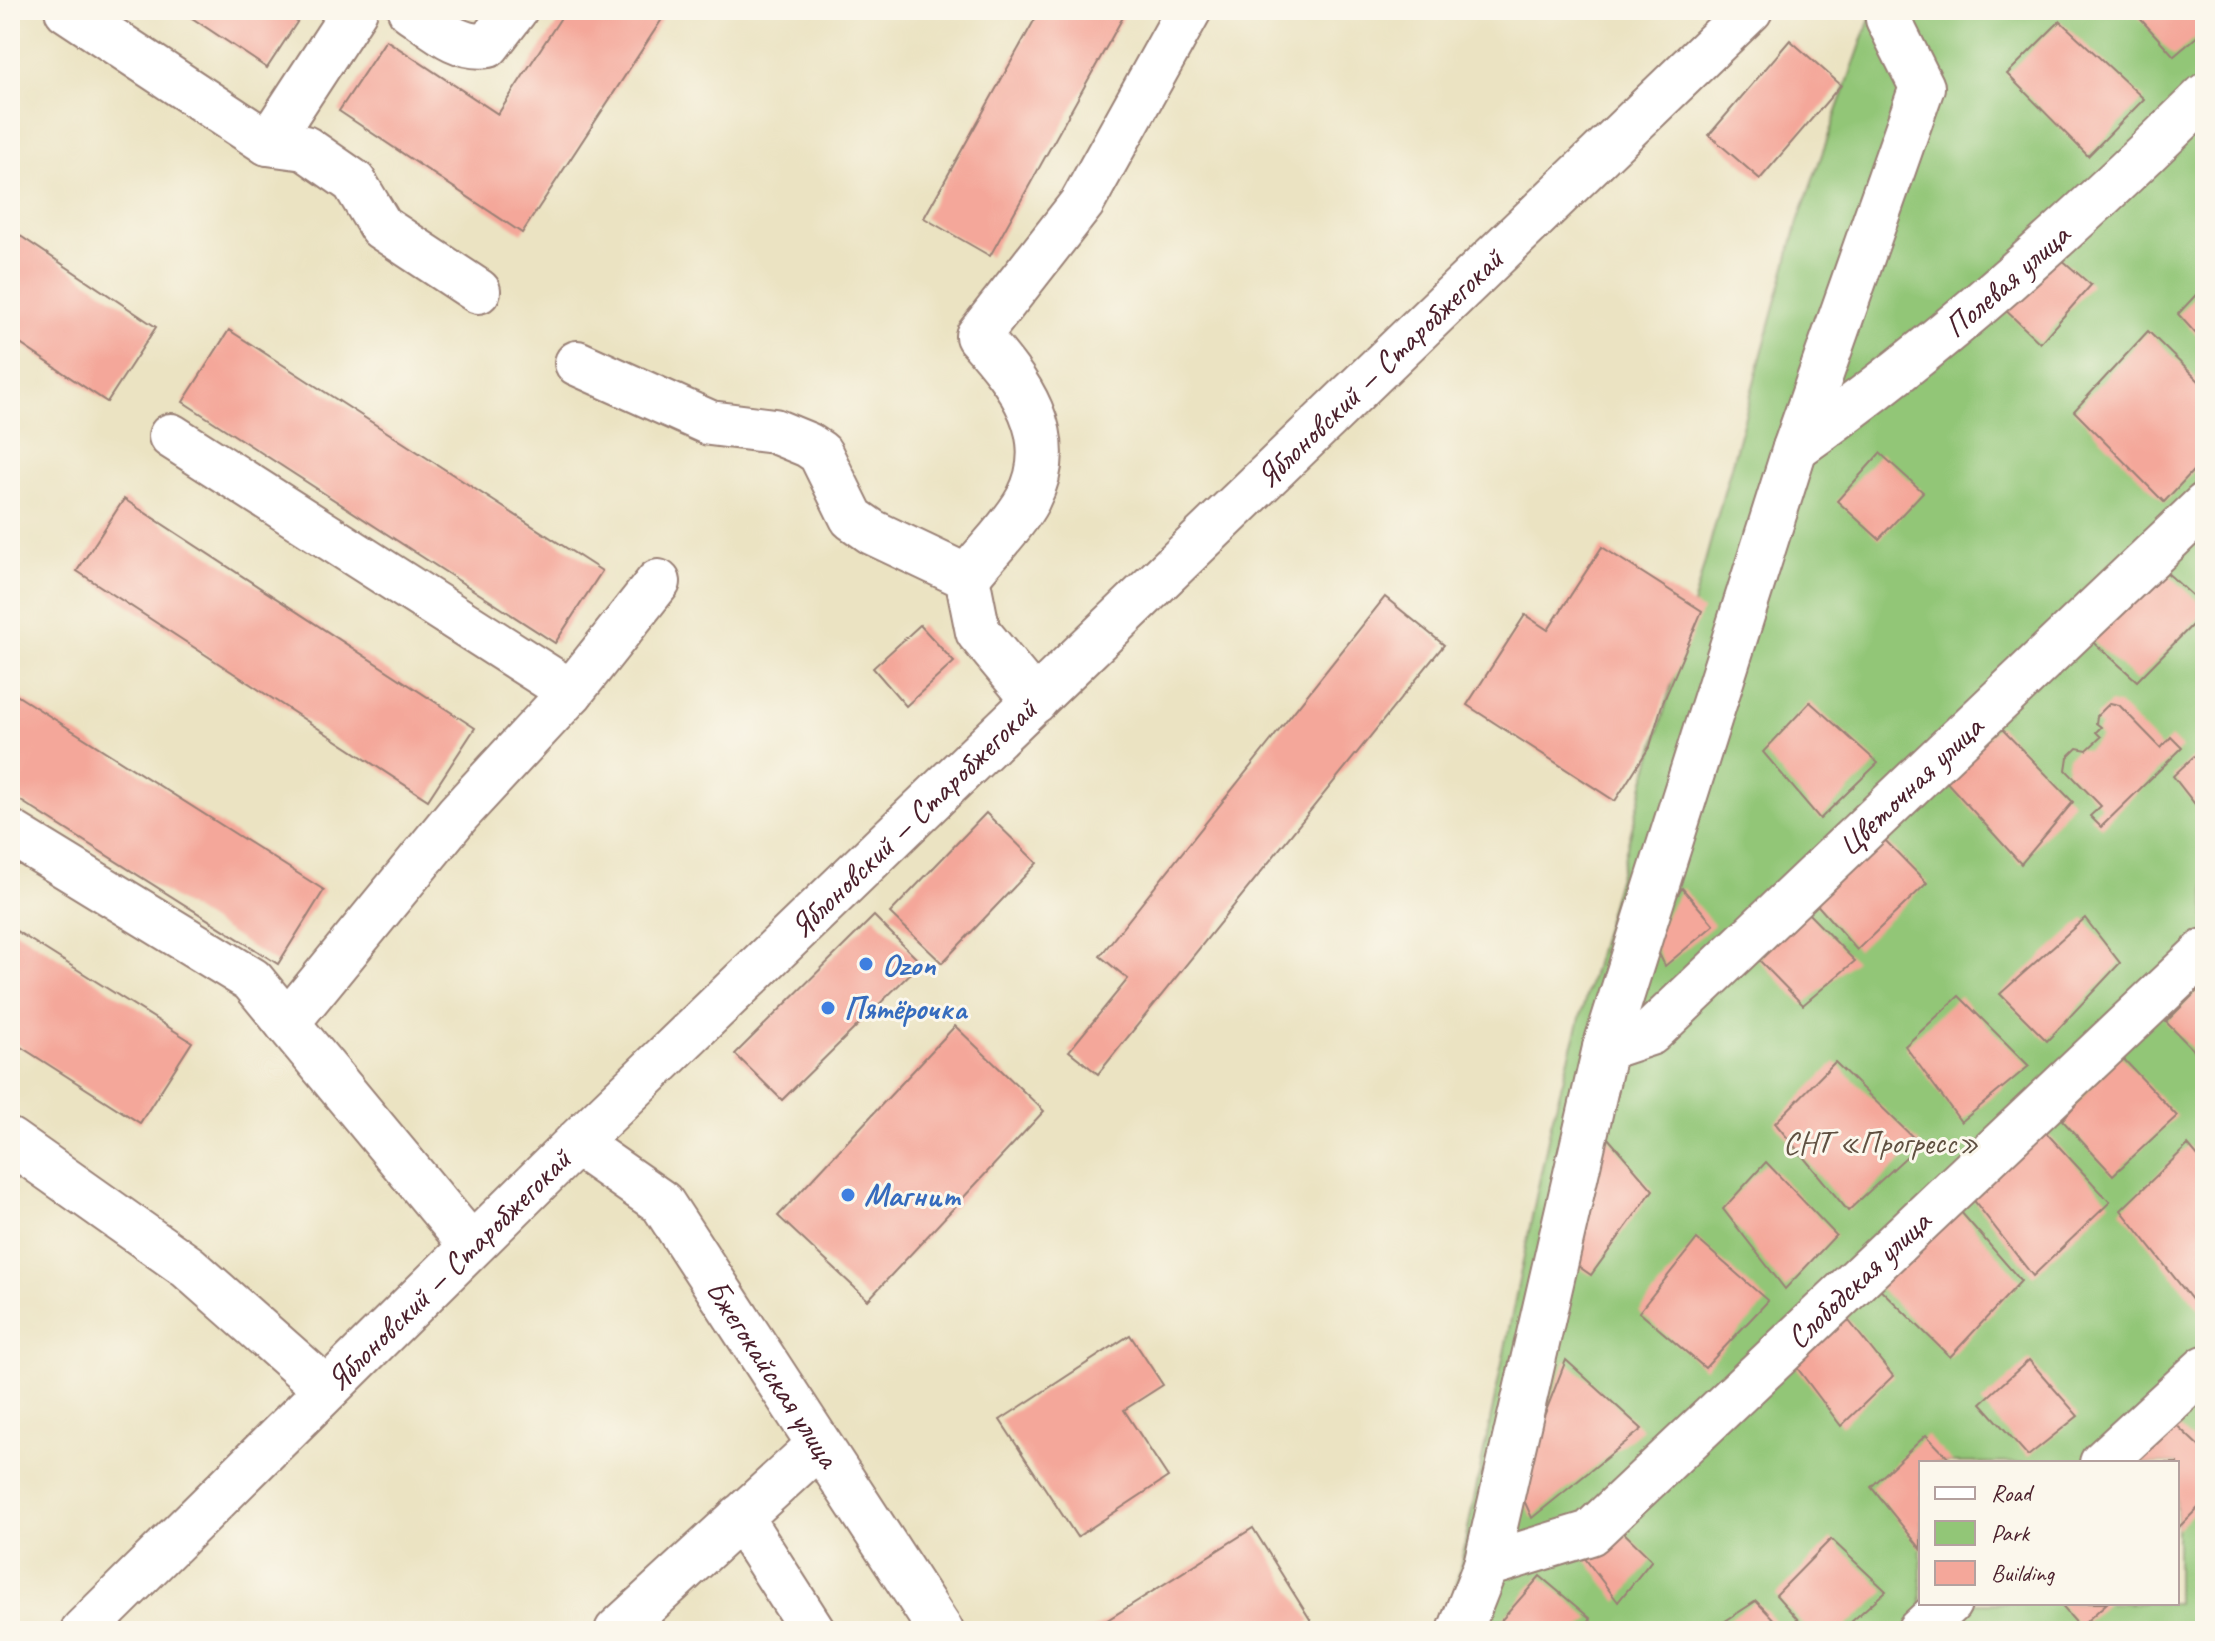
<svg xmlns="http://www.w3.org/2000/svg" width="2215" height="1641" viewBox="0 0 2215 1641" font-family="Caveat,sans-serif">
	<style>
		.green { fill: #92c677; stroke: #6e7251; stroke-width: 2; fill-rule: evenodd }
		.building { fill: #f4a79a }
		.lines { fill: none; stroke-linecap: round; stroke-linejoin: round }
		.minor-casing { stroke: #9a8176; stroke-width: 48 }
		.minor { stroke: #fff; stroke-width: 44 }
		.shop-dot { fill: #3f7fe0; stroke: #fbf7ec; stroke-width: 3 }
		.labels { text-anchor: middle; stroke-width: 6; stroke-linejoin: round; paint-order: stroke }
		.street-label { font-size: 32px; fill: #4a1f2b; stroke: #fbf7ec }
		.shop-label { font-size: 32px; font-weight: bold; fill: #366cbe; stroke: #fbf7ec; text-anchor: start }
		.park-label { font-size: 32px; fill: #605142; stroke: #fbf7ec }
	</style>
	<rect width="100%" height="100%" fill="#fbf7ec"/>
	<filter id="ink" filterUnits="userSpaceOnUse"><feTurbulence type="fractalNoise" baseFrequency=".0125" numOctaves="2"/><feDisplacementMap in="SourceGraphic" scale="16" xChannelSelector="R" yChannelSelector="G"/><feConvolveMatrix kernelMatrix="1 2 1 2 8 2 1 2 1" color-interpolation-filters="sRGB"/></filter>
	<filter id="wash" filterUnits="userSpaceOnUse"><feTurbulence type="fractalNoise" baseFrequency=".006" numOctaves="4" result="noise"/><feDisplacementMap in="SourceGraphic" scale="32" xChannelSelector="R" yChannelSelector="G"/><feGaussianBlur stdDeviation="1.8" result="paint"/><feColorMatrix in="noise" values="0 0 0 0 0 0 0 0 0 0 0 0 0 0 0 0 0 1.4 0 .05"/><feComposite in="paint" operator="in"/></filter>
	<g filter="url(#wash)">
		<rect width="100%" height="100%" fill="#ebe3c2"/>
		<path class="green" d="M1873,10H2205V1631H1447L1551,1124L1798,222ZM1921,1463H2177V1603H1921Z"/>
		<g id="blocks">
			<g class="building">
				<path d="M180,10H305L267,68Z"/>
				<path d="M566,10H668L522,233L339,111L386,40L498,114Z"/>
				<path d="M1040,10H1127L990,256L924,218Z"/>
				<path d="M2141,10H2205V30L2174,56L2136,14Z"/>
				<path d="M2060,21L2144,99L2088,156L2007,74Z"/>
				<path d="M1790,40L1841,85L1760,179L1709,135Z"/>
				<path d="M10,229L156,327L107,402L10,337Z"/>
				<path d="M2052,251L2091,285L2040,343L2000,305Z"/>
				<path d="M2205,285V344L2178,314Z"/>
				<path d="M229,330L602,571L555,643L183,402Z"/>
				<path d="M2148,331L2205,387V458L2164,502L2074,411Z"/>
				<path d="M1880,453L1923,492L1879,539L1837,501Z"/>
				<path d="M124,499L475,728L428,800L77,571Z"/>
				<path d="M1602,547L1702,611L1662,705L1650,746L1615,801L1467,705L1525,615L1548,630Z"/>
				<path d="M2165,571L2205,607V612L2137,681L2088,637Z"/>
				<path d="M1385,597L1444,645L1098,1074L1069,1051L1128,979L1100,956Z"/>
				<path d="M920,625L954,662L906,706L873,668Z"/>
				<path d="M10,691L324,890L278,964L10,794Z"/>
				<path d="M1810,702L1878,763L1820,819L1763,752Z"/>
				<path d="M2110,703L2119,705L2161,748L2171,737L2182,748L2101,827L2090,816L2101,806L2066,770L2068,757L2077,748L2087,750L2101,737L2096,732L2101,727L2096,723L2097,716Z"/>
				<path d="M1999,726L2073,802L2021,864L1943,778Z"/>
				<path d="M2205,746V817L2173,776Z"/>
				<path d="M986,813L1037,863L942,963L890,913Z"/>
				<path d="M1880,835L1927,883L1857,950L1813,900Z"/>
				<path d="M1682,888L1714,925L1665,966L1652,939Z"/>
				<path d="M1804,909L1855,961L1803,1005L1758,959Z"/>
				<path d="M874,916L921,963L782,1100L735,1054Z"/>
				<path d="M2085,918L2120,963L2047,1041L2000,994Z"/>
				<path d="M10,927L192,1042L140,1123L10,1040Z"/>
				<path d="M2205,983V1062L2166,1022Z"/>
				<path d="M1959,996L2029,1066L1961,1122L1905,1046Z"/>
				<path d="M955,1026L1044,1111L868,1300L778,1216Z"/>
				<path d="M2120,1055L2177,1116L2113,1175L2062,1120Z"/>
				<path d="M1835,1062L1920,1144L1848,1211L1775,1123Z"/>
				<path d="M2041,1127L2110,1202L2033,1276L1969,1194Z"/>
				<path d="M1601,1130L1653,1190L1591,1275L1568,1259Z"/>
				<path d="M2188,1145L2205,1165V1307L2201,1311L2121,1210Z"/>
				<path d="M1766,1162L1836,1235L1785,1289L1723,1209Z"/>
				<path d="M1954,1204L2021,1281L1950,1357L1873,1282Z"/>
				<path d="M1697,1239L1768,1301L1705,1368L1639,1312Z"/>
				<path d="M1845,1316L1893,1376L1841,1426L1795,1365Z"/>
				<path d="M1130,1335L1163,1385L1124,1410L1168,1477L1077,1537L1000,1420Z"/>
				<path d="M1566,1360L1642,1429L1532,1518L1517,1485Z"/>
				<path d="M2029,1360L2078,1416L2028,1456L1981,1403Z"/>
				<path d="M2169,1418L2205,1452V1501L2177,1529V1463H2122Z"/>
				<path d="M1926,1435L1953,1463H1921V1549L1871,1487Z"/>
				<path d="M1617,1526L1652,1560L1618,1602L1584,1557Z"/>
				<path d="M1253,1528L1311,1621L1295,1631H1090Z"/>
				<path d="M1831,1539L1886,1591L1841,1631H1808L1776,1595Z"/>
				<path d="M1540,1576L1591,1619L1575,1631H1492Z"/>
				<path d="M1756,1601L1785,1631H1710Z"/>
				<path d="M2059,1603H2107L2080,1627Z"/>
			</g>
		</g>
	</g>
	<g filter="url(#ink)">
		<use href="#blocks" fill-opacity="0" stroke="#9a8176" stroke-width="2"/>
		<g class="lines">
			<defs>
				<g id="minor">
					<path d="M67,10L268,143L305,148L354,182L381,227L478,291"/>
					<path d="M410,10C434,26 458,50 488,45L515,10"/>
					<path d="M268,143L355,10"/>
					<path d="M577,363L710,423L774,431L808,445L820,453L852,518L872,532L967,577L978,632L1035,701"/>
					<path d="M171,436L571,692"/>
					<path id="s1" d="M1795,448C1942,345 2077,222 2205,96"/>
					<path d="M967,577C986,552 1013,527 1028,499C1061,436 1019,382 978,336L1082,203L1189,10"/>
					<path d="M10,832L252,980L287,1023"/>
					<path id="s2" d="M1605,1048L1650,1033L2205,505"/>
					<path d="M10,1141L188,1267L326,1389"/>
					<path id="s3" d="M576,1143L662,1203L941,1631"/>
					<path d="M471,1245L287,1023L458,814L571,692L658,582"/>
					<path d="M2102,1463L2205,1368"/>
					<path d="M740,1517L813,1631"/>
					<path id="s4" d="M1486,1565L1590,1533L2205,951"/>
					<path id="s5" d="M83,1631L576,1143L1750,10"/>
					<path d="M617,1631L819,1445"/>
					<path d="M1460,1631L1486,1565L1605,1048L1795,448L1922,87L1888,19L1887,10"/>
					<path d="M1919,1631L1949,1603"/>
				</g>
			</defs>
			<use href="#minor" class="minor-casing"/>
			<use href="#minor" class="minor"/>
		</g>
	</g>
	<g class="shop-dot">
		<circle cx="866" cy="964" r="8"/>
		<circle cx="828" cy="1008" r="8"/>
		<circle cx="848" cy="1195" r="8"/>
	</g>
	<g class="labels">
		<g class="street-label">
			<text dy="11" stroke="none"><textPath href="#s1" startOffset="270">Полевая улица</textPath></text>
			<text dy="11" stroke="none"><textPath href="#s5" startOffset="1810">Яблоновский — Старобжегокай</textPath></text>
			<text dy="11" stroke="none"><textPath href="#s2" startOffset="406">Цветочная улица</textPath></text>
			<text dy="11" stroke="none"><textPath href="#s5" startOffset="1162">Яблоновский — Старобжегокай</textPath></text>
			<text dy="11" stroke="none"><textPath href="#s5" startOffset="514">Яблоновский — Старобжегокай</textPath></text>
			<text dy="11" stroke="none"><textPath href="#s4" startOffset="478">Слободская улица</textPath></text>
			<text dy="11" stroke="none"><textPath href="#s3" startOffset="308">Бжегокайская улица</textPath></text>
		</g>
		<g class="shop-label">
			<text x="882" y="975">Ozon</text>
			<text x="844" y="1019">Пятёрочка</text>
			<text x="864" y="1206">Магнит</text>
		</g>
		<g class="park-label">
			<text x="1881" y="1153">СНТ «Прогресс»</text>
		</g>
	</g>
	<rect width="2215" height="1641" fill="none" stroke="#fbf7ec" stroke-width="40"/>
	<rect x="1919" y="1461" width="260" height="144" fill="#fbf7ec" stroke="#b4a19f" stroke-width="2"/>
	<rect x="1935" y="1487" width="40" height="12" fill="#ffffff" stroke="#b4a19f" stroke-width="2"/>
	<text x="1991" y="1501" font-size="24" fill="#4a1f2b">Road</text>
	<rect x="1935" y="1521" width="40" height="24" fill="#92c677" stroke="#b4a19f" stroke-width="2"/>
	<text x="1991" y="1541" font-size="24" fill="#4a1f2b">Park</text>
	<rect x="1935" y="1561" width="40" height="24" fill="#f4a79a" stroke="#b4a19f" stroke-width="2"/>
	<text x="1991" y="1581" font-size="24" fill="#4a1f2b">Building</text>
</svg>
